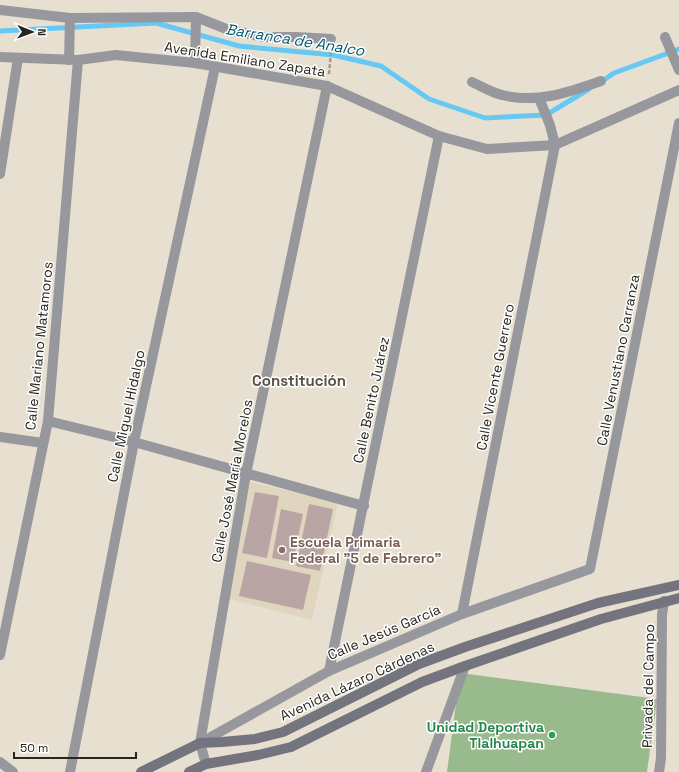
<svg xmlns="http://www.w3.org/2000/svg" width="679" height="772" viewBox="0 0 679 772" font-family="'Space Grotesk',sans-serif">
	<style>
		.built { fill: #e0d5be }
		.green { fill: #99ba8d }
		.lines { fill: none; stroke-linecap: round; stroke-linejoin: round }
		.stream { stroke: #66c9f3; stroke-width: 5 }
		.building { fill: #b9a6a4 }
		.path { stroke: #a29c90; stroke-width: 2.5; stroke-dasharray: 4 2; stroke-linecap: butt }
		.minor { stroke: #97979e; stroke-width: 10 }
		.secondary { stroke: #73747e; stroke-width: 10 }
		.education-dot { fill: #8d6e63; stroke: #fff; stroke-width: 1.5 }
		.leisure-dot { fill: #2e9e5b; stroke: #fff; stroke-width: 1.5 }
		.labels { text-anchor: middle; stroke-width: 3; stroke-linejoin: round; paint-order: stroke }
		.street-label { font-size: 14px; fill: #28251f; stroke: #fff }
		.education-label { font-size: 14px; font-weight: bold; fill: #785e54; stroke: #fff; text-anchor: start }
		.leisure-label { font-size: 14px; font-weight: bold; fill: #27864d; stroke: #fff; text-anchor: end }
		.water-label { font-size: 15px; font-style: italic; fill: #005772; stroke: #fff }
		.neighbourhood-label { font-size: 15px; font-weight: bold; fill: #585144; stroke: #fff }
	</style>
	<rect width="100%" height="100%" fill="#e7e0d0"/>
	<path class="built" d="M250,482L338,502L312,620L226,598Z"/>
	<path class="green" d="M460,673L657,699L647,772H447Z"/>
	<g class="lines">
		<g class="stream">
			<path d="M0,31L156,23L239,46L333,55L381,66L429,99L485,118L546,115L589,89"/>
			<path d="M601,82L614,73L679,49"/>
		</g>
	</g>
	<g class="building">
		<path d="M255,492L279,496L267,558L242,553Z"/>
		<path d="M309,504L333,509L320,571L296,566Z"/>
		<path d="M281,509L303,514L293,562L272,558Z"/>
		<path d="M247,561L311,575L303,610L239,596Z"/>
	</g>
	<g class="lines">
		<path class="path" d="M329,74L331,51"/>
		<g class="minor">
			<path d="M0,10L70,18L196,17L229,30L264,37H296L331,39"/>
			<path d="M665,37L679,70"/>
			<path d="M0,57L78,60L116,55L195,63L327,86L439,136L487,149L555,145L679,90"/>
			<path d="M69,60L70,18"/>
			<path d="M195,63L196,17"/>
			<path d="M472,82C481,86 492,93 502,95C536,104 570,92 601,81"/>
			<path d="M0,174L18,58"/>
			<path d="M48,421L134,442L364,506"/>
			<path d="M0,437L43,443"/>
			<path d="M462,614L555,145L550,125L539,98"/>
			<path d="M0,655L48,421L78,60"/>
			<path d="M329,671L439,136"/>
			<path d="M200,743L329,671L462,614L590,569L679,123"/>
			<path d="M0,762L13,772"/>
			<path d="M206,764L200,743L246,474L327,86"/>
			<path d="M70,772L134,442L215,67"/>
			<path d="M426,772L465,666"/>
			<path d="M659,772L661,758L662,615L664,601"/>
		</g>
		<g class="secondary">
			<path d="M141,772L200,743L222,742L255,739L283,732L419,664L465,647L598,603L679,585"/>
			<path d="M189,772L206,764L258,755L291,747L422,682L465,666L601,619L679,598"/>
		</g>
	</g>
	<circle class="education-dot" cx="282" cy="550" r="4"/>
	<circle class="leisure-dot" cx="552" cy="735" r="4"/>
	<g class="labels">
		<g class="street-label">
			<text transform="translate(245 59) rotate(9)" y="5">Avenida Emiliano Zapata</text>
			<text transform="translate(39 346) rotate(-84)" y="5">Calle Mariano Matamoros</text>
			<text transform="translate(618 360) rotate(-79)" y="5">Calle Venustiano Carranza</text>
			<text transform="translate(495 377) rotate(-79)" y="5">Calle Vicente Guerrero</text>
			<text transform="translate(371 400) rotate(-78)" y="5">Calle Benito Juárez</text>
			<text transform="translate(126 416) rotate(-78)" y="5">Calle Miguel Hidalgo</text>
			<text transform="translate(232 481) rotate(-79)" y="5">Calle José María Morelos</text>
			<text transform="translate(384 632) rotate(-23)" y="5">Calle Jesús García</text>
			<text transform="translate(357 681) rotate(-25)" y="5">Avenida Lázaro Cárdenas</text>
			<text transform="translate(648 686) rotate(-89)" y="5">Privada del Campo</text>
		</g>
		<g class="education-label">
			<text x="290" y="547">Escuela Primaria<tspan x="290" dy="16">Federal "5 de Febrero"</tspan></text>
		</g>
		<g class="leisure-label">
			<text x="544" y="732">Unidad Deportiva<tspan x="544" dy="16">Tlalhuapan</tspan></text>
		</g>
		<g class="water-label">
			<text transform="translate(295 40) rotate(9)" y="5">Barranca de Analco</text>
		</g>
		<g class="neighbourhood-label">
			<text x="299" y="386">Constitución</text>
		</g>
	</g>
	<g transform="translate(32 32) rotate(91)" stroke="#ffffff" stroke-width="3" paint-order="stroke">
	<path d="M0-3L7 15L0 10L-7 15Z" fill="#28251f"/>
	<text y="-6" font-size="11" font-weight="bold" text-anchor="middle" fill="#28251f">N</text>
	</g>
	<path d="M14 752v6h122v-6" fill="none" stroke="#28251f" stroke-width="2"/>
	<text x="20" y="752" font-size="12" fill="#28251f" stroke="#ffffff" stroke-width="3" paint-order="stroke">50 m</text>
</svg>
